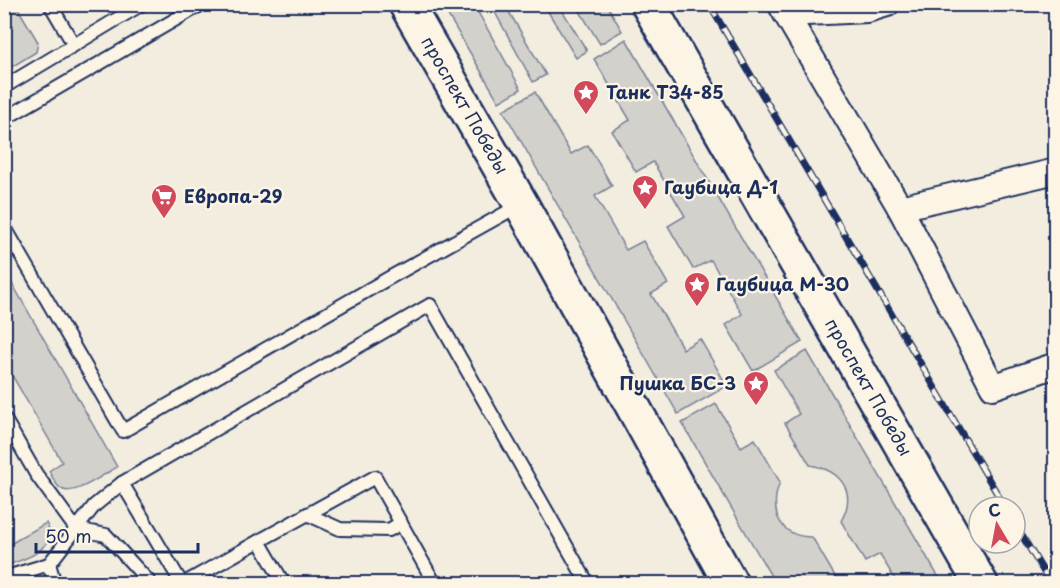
<svg xmlns="http://www.w3.org/2000/svg" width="1060" height="588" viewBox="0 0 1060 588" font-family="'Playpen Sans',sans-serif">
	<style>
		.green { fill: #d3d1cc; stroke: #778095; stroke-width: 1.5 }
		.lines { fill: none; stroke-linecap: round; stroke-linejoin: round }
		.lane-casing { stroke: #1b2f5e; stroke-width: 16 }
		.street-casing { stroke: #1b2f5e; stroke-width: 28 }
		.primary-casing { stroke: #1b2f5e; stroke-width: 38 }
		.lane { stroke: #fcf5e5; stroke-width: 12 }
		.street { stroke: #fcf5e5; stroke-width: 24 }
		.primary { stroke: #fcf5e5; stroke-width: 33 }
		.rail-casing { stroke: #1b2f5e; stroke-width: 7 }
		.rail { stroke: #fcf5e5; stroke-width: 4.5; stroke-dasharray: 14; stroke-linecap: butt }
		.labels { text-anchor: middle; stroke-width: 4.5; stroke-linejoin: round; paint-order: stroke }
		.poi-label { font-size: 18px; font-weight: bold; fill: #1b2f5e; stroke: #fcf5e5; text-anchor: start }
		.street-label { font-size: 18px; fill: #1b2f5e; stroke: #fcf5e5 }
	</style>
	<rect width="100%" height="100%" fill="#f3ede0"/>
	<filter id="ink" filterUnits="userSpaceOnUse"><feTurbulence type="fractalNoise" baseFrequency=".0167" numOctaves="2"/><feDisplacementMap in="SourceGraphic" scale="12" xChannelSelector="R" yChannelSelector="G"/><feConvolveMatrix kernelMatrix="1 2 1 2 8 2 1 2 1" color-interpolation-filters="sRGB"/></filter>
	<g filter="url(#ink)">
		<g class="green">
			<path d="M4,5H16L38,42L36,52L5,71Z"/>
			<path d="M442,5H474L521,89L499,102Z"/>
			<path d="M491,5H505L546,75L533,82Z"/>
			<path d="M544,5H559L587,51L576,58Z"/>
			<path d="M576,5H607L622,31L600,44Z"/>
			<path d="M626,39L802,342L753,371L726,325L742,314L711,260L693,269L668,226L685,216L653,162L636,172L612,131L630,120L594,59Z"/>
			<path d="M535,92L571,154L588,145L612,186L595,196L626,250L643,241L668,284L651,294L683,349L700,339L727,386L678,414L503,110Z"/>
			<path d="M5,271L117,467C105,473 72,499 60,488C55,484 52,476 49,471L62,462L5,363Z"/>
			<path d="M807,351L942,583H897L880,554L865,562L841,521C858,491 840,470 810,465L785,423L799,414L774,370Z"/>
			<path d="M716,404L741,447L755,439L780,482C769,510 778,537 812,537L836,578L827,583H775L682,423Z"/>
			<path d="M46,523L51,534C44,555 23,559 5,566V547Z"/>
		</g>
		<g class="lines">
			<defs>
				<g id="lane">
					<path d="M50,4L74,45L142,4"/>
					<path d="M4,87L74,45"/>
					<path d="M4,119L202,4"/>
					<path d="M4,226L123,431L389,278L520,205"/>
					<path d="M4,418L36,474L76,529L106,535L151,584"/>
					<path d="M122,483L182,584"/>
					<path d="M307,514L340,529L389,530L401,523"/>
					<path d="M259,541L375,477L435,584"/>
					<path d="M49,564L94,506L122,483L430,305L588,584"/>
					<path d="M4,578L49,564L55,584"/>
					<path d="M183,584L259,541L284,584"/>
				</g>
				<g id="street">
					<path d="M780,4L900,208L993,387L1056,365"/>
					<path d="M786,14L867,10L887,4"/>
					<path d="M900,208L1056,171"/>
				</g>
				<g id="primary">
					<path id="s1" d="M406,4L521,204L731,584"/>
					<path id="s2" d="M648,4L981,584"/>
				</g>
			</defs>
			<use href="#lane" class="lane-casing"/>
			<use href="#street" class="street-casing"/>
			<use href="#primary" class="primary-casing"/>
			<use href="#lane" class="lane"/>
			<use href="#street" class="street"/>
			<use href="#primary" class="primary"/>
			<defs>
				<g id="rail">
					<path d="M709,4L1005,507"/>
					<path d="M1015,524L1051,584"/>
				</g>
			</defs>
			<use href="#rail" class="rail-casing"/>
			<use href="#rail" class="rail"/>
		</g>
	</g>
	<defs>
		<symbol id="sight-pin" viewBox="-11 -11 22 30"><path d="M0 17L-7.5 6A9.5 9.5 0 1 1 7.5 6Z" fill="#d1495b" stroke="#fcf5e5"/><path d="M0-6L1.8-2.2L6-1.7L2.9 1.2L3.7 5.4L0 3.3L-3.7 5.4L-2.9 1.2L-6-1.7L-1.8-2.2Z" fill="#fff"/></symbol>
		<symbol id="supermarket-pin" viewBox="-11 -11 22 30"><path d="M0 17L-7.5 6A9.5 9.5 0 1 1 7.5 6Z" fill="#d1495b" stroke="#fcf5e5"/><path d="M-6-5.5h2.5l.6 2H6L4.5 2H-2.5L-4.4-4H-6ZM-1.5 3.2a1.3 1.3 0 1 0 .1 0ZM3 3.2a1.3 1.3 0 1 0 .1 0Z" fill="#fff"/></symbol>
	</defs>
	<g fill-rule="evenodd">
		<use href="#sight-pin" x="571" y="78" width="30" height="40"/>
		<use href="#sight-pin" x="630" y="173" width="30" height="40"/>
		<use href="#supermarket-pin" x="149" y="182" width="30" height="40"/>
		<use href="#sight-pin" x="682" y="270" width="30" height="40"/>
		<use href="#sight-pin" x="741" y="369" width="30" height="40"/>
	</g>
	<g class="labels">
		<g class="poi-label">
			<text x="606" y="99">Танк Т34-85</text>
			<text x="664" y="194">Гаубица Д-1</text>
			<text x="184" y="203">Европа-29</text>
			<text x="716" y="291">Гаубица М-30</text>
			<text x="736" y="390" text-anchor="end">Пушка БС-3</text>
		</g>
		<g class="street-label">
			<text dy="6" stroke="none"><textPath href="#s1" startOffset="117">проспект Победы</textPath></text>
			<text dy="6" stroke="none"><textPath href="#s2" startOffset="442">проспект Победы</textPath></text>
		</g>
	</g>
	<rect width="1060" height="588" fill="none" stroke="#fcf5e5" stroke-width="24"/>
	<rect x="12" y="12" width="1036" height="564" fill="none" stroke="#1b2f5e" stroke-width="2" filter="url(#ink)"/>
	<g transform="translate(997 525) rotate(350)"><circle r="28" fill="#fcf5e5" stroke="#a2a6af" stroke-width="1.5"/>
	<path d="M0-4.5L10 22L0 15L-10 22Z" fill="#d1495b"/>
	<text y="-9" font-size="16" font-weight="bold" text-anchor="middle" fill="#1b2f5e">С</text>
	</g>
	<path d="M36 543v9h162v-9" fill="none" stroke="#1b2f5e" stroke-width="3"/>
	<text x="45" y="543" font-size="18" fill="#1b2f5e" stroke="#fcf5e5" stroke-width="4.5" paint-order="stroke">50 m</text>
</svg>
